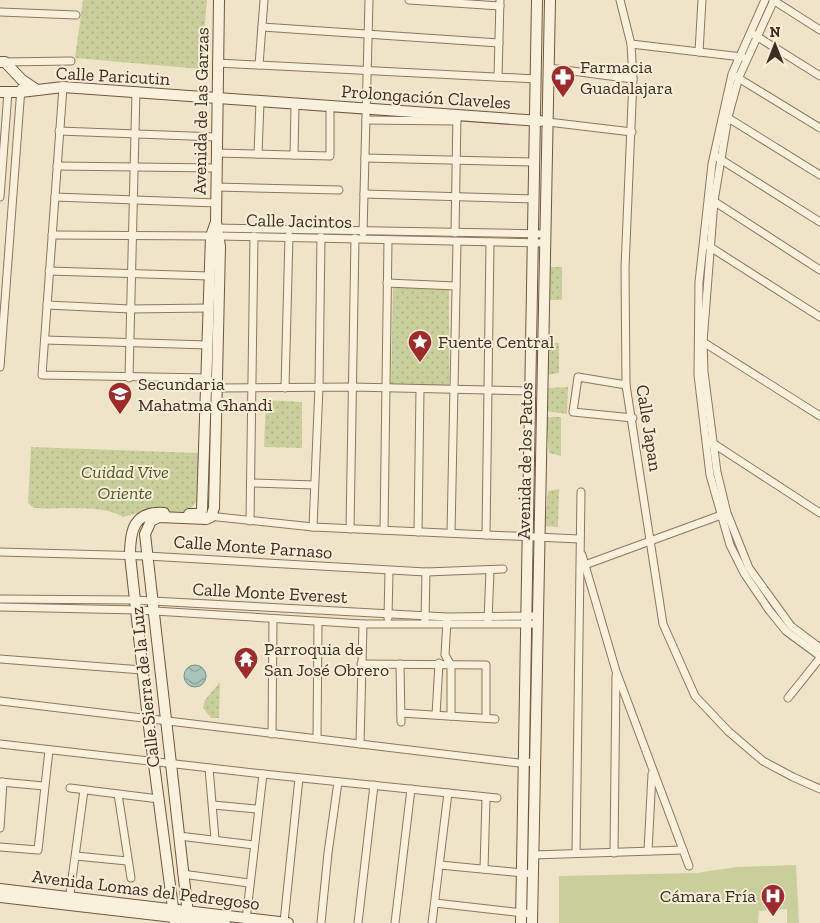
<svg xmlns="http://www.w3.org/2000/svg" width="820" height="923" viewBox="0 0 820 923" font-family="'Zilla Slab',serif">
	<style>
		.green { fill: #c9cf9b }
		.park { fill: url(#park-dots) }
		.water { fill: url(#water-waves); stroke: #6f938a }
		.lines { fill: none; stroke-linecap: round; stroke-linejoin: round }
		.street-casing { stroke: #8d765c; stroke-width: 9 }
		.secondary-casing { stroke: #6f573f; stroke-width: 12 }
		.street { stroke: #faf1dc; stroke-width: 7 }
		.secondary { stroke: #faf1dc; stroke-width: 10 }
		.labels { text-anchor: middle; stroke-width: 4; stroke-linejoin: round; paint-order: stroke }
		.poi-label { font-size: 18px; fill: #3d2e20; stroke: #f7eed8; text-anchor: start }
		.street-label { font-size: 18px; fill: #3d2e20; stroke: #f7eed8 }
		.park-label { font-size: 18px; font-style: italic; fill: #4d5a26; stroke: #f7eed8 }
	</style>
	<defs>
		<pattern id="park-dots" width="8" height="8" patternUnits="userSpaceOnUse" patternTransform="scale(1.25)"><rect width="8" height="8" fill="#c9cf9b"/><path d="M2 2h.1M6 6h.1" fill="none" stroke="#aeb285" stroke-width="1.8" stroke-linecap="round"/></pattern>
		<pattern id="water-waves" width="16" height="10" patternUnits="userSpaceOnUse" patternTransform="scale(1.25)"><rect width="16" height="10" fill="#a9c4bc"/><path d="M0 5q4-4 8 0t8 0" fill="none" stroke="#8ba098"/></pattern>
	</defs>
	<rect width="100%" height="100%" fill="#f0e4c8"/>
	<path class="green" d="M796,865L799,923H787V909L759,911L758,923H559V876L696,873L737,867Z"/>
	<g class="park">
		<path d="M83,0H207L201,69L75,58Z"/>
		<path d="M549,267H562V300H548Z"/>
		<path d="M393,287L449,289V386L391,385Z"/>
		<path d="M548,343H559V373L548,375Z"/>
		<path d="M568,387L567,414L546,411V388Z"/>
		<path d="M266,400L302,402V448L264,447Z"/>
		<path d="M546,417H561V456L549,453Z"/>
		<path d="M31,447L199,453L197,501L188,512L145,511L123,517C104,504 58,510 34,508L28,503Z"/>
		<path d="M559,489L558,527L545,526L548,491Z"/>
		<path d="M220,682L219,718H211L203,708L205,700Z"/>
	</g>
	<circle class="water" cx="195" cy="676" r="11"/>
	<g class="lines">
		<defs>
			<g id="street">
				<path d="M409,0L500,6"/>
				<path d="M620,0L631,44L633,79L625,268L626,385L663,624L695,696L728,731L763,761L793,777L820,789"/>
				<path d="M765,0L732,74L712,164L699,282L698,375L710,475L730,545L744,573L769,610L786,631L820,656"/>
				<path d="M773,0L820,30"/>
				<path d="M774,0L739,77L728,117L714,201L703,342L704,372L717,472L727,513L749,568L791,626L820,648"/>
				<path d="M0,12L76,15"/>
				<path d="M262,27L499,43"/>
				<path d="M753,34L820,76"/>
				<path d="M631,44L742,57"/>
				<path d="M699,52L702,0"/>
				<path d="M5,62L71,61"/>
				<path d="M217,63L536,79"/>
				<path d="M259,65L264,0"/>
				<path d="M549,68L633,79"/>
				<path d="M735,76L820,128"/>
				<path d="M498,77L500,0"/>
				<path d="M63,87L42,375L207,378"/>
				<path d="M725,116L820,175"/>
				<path d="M366,120L457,121"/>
				<path d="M548,122L632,132"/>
				<path d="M59,131L216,137"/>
				<path d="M216,153L330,156V107"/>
				<path d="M258,154L260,102"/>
				<path d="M294,155L295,105"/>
				<path d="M717,157L820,222"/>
				<path d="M365,158L534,162"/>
				<path d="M57,166L216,168"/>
				<path d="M216,187L339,190"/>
				<path d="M364,194L534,199"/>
				<path d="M0,197L8,92"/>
				<path d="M55,197L216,203"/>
				<path d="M712,200L820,270"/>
				<path d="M213,228L545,234"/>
				<path d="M363,233L369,0"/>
				<path d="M455,233L457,114"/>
				<path d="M52,235L211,236"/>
				<path d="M219,236L545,243"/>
				<path d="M707,245L820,317"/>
				<path d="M49,271L210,276"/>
				<path d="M387,283L456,286"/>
				<path d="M47,305L130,309L209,308"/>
				<path d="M45,340L208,345"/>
				<path d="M700,340L820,416"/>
				<path d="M0,367L21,88"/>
				<path d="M129,378L136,91"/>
				<path d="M626,385L578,377L573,412L633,418"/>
				<path d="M218,388L352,387L530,391"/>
				<path d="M285,388L289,236"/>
				<path d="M711,442L820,513"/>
				<path d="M252,483L314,485"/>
				<path d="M208,516L313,527L579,539"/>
				<path d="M250,521L254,236"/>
				<path d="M313,527L319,387L321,237"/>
				<path d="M350,529L355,238"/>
				<path d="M384,530L388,240"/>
				<path d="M418,532L420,389"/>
				<path d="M451,533L457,242"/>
				<path d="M486,535L490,242"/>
				<path d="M0,552L147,556L426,572L503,569"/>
				<path d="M582,555L616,671L689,866"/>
				<path d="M582,566L724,514"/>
				<path d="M0,599L134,600L447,617L538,616"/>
				<path d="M0,607L138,610L363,624H538"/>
				<path d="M388,618L389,571"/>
				<path d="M447,620L445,655L451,665V716"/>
				<path d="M425,621L426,572"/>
				<path d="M488,621L490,570"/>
				<path d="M0,659L142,670"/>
				<path d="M361,664L486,665V718"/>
				<path d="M400,664L401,722"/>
				<path d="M788,698L820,658"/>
				<path d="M0,701L519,763L535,762"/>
				<path d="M401,713L495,719"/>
				<path d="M436,715L439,663"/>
				<path d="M272,734L273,619"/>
				<path d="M317,738L318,623"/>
				<path d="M0,744L263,774L497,798"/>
				<path d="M360,744L363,624"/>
				<path d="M209,768L215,839"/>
				<path d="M0,782L44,786"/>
				<path d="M70,788L159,799"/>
				<path d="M118,794L131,878"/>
				<path d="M213,805L257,809"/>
				<path d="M0,828L3,782"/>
				<path d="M179,836L254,845"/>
				<path d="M0,847L38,850L49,750"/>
				<path d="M648,851L652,774"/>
				<path d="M576,853L581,492"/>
				<path d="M614,853L616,676"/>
				<path d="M533,855L683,850"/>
				<path d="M76,856L127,861"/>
				<path d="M440,865L533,874"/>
				<path d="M484,869L486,798"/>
				<path d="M182,874L249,883"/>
				<path d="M69,901L84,790"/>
				<path d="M435,903L532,914"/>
				<path d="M246,920L263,774"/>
				<path d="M284,922L299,778"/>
				<path d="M321,923L328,853L338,782"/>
				<path d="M358,923L374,785"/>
				<path d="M395,923L411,789"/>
				<path d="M432,923L448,793"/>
			</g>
			<g id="secondary">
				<path d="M0,62H5L22,80L37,90"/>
				<path d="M0,92H21L63,87L540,121"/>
				<path d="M164,513C134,511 130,530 130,555L148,719L175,923"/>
				<path d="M189,514H200L202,510L211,236L216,222"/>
				<path d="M0,889L288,923"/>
				<path d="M0,897L225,923"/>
				<path d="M189,923L145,534L151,521L159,517L206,519L211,517L214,508L220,246L216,222L219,0"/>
				<path d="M521,923L537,0"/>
				<path d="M532,923L550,0"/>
			</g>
		</defs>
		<use href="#street" class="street-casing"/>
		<use href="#secondary" class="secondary-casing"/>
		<use href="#street" class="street"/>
		<use href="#secondary" class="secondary"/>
	</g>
	<defs>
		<symbol id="pharmacy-pin" viewBox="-11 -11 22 30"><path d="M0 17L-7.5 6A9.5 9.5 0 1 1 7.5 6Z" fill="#9e2a2b" stroke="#f7eed8"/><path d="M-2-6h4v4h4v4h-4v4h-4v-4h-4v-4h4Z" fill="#fff"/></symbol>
		<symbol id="sight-pin" viewBox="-11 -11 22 30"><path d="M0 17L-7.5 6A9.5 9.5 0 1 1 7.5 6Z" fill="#9e2a2b" stroke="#f7eed8"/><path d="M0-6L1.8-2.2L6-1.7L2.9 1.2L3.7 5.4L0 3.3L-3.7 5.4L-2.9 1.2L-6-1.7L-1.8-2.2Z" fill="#fff"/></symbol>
		<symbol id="school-pin" viewBox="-11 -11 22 30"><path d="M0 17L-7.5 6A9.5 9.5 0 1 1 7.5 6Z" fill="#9e2a2b" stroke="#f7eed8"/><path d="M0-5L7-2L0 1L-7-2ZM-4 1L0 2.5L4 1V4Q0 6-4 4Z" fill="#fff"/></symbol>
		<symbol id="temple-pin" viewBox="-11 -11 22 30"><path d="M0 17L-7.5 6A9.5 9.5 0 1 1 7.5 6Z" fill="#9e2a2b" stroke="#f7eed8"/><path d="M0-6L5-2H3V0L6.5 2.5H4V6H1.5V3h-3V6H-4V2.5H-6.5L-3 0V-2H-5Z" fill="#fff"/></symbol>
		<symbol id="hospital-pin" viewBox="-11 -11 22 30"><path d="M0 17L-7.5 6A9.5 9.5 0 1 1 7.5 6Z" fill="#9e2a2b" stroke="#f7eed8"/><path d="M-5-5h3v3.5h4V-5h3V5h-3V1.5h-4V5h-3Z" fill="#fff"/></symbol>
	</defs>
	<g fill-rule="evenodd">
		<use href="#pharmacy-pin" x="549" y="63" width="28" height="38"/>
		<use href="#sight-pin" x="406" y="328" width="28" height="38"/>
		<use href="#school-pin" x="106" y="380" width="28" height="38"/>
		<use href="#temple-pin" x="232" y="645" width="28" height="38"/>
		<use href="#hospital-pin" x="759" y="882" width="28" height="38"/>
	</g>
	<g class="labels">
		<g class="poi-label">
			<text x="580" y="73">Farmacia<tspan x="580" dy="21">Guadalajara</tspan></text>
			<text x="438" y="348">Fuente Central</text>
			<text x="138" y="390">Secundaria<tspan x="138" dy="21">Mahatma Ghandi</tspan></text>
			<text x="264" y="655">Parroquia de<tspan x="264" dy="21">San José Obrero</tspan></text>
			<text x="756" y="902" text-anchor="end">Cámara Fría</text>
		</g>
		<g class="street-label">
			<text transform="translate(113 76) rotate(3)" y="6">Calle Paricutin</text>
			<text transform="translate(426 97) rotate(4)" y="6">Prolongación Claveles</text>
			<text transform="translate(201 111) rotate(-89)" y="6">Avenida de las Garzas</text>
			<text transform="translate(299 221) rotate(1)" y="6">Calle Jacintos</text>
			<text transform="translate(649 428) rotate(81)" y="6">Calle Japan</text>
			<text transform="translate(525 461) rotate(-89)" y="6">Avenida de los Patos</text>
			<text transform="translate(253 547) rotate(4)" y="6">Calle Monte Parnaso</text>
			<text transform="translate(270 593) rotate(3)" y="6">Calle Monte Everest</text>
			<text transform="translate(145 687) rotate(-96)" y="6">Calle Sierra de la Luz</text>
			<text transform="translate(146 890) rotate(7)" y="6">Avenida Lomas del Pedregoso</text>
		</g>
		<g class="park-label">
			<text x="125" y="478">Cuidad Vive<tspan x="125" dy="21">Oriente</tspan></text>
		</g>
	</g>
	<g transform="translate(775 45)" stroke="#f7eed8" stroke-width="4" paint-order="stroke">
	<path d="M0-4L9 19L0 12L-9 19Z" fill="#3d2e20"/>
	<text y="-8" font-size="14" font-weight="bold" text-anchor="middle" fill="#3d2e20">N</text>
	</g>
</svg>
